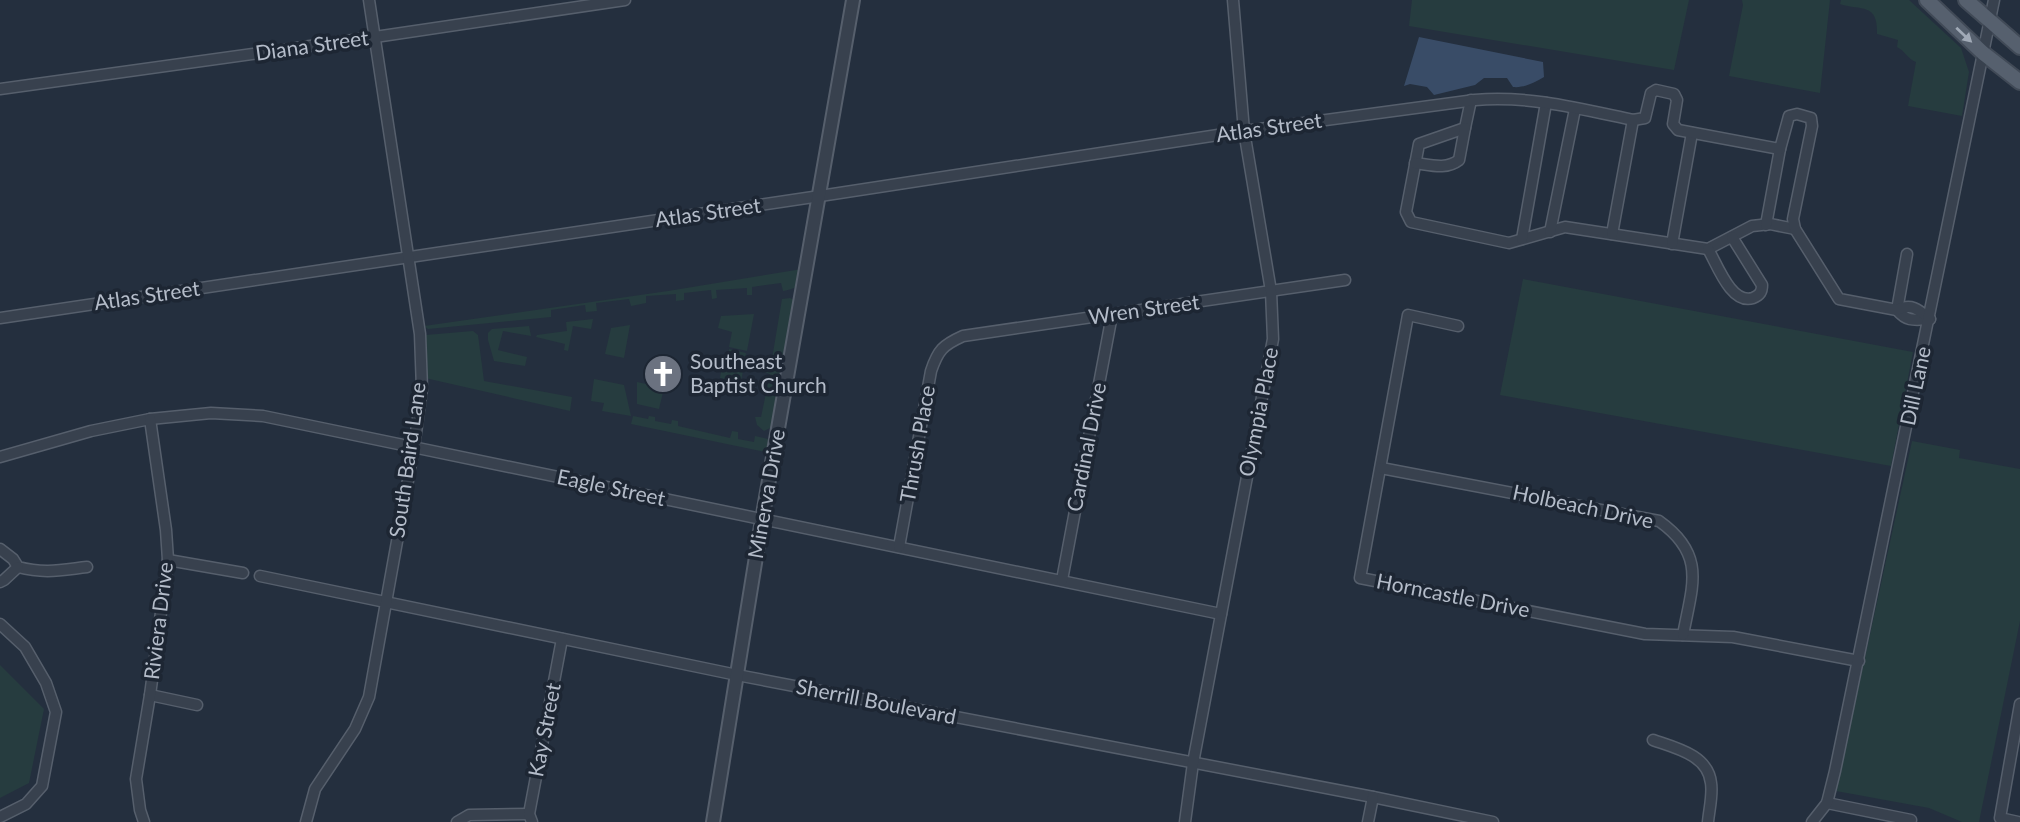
<svg xmlns="http://www.w3.org/2000/svg" width="2020" height="822" viewBox="0 0 2020 822" font-family="Lato,sans-serif">
	<style>
		.green { fill: #263c3f }
		.water { fill: #394c67 }
		.lines { fill: none; stroke-linecap: round; stroke-linejoin: round }
		.minor-casing { stroke: #565f6c; stroke-width: 13 }
		.tertiary-casing { stroke: #565f6c; stroke-width: 16 }
		.primary-casing { stroke: #414a57; stroke-width: 18 }
		.minor { stroke: #38414e; stroke-width: 10 }
		.tertiary { stroke: #38414e; stroke-width: 12 }
		.primary { stroke: #56606e; stroke-width: 14 }
		.oneway { fill: #a1aab7 }
		.labels { text-anchor: middle; stroke-width: 7; stroke-linejoin: round; paint-order: stroke }
		.street-label { font-size: 21px; fill: #b4bcc9; stroke: #1d2633 }
		.poi-label { font-size: 21px; fill: #b4bcc9; stroke: #1d2633; text-anchor: start }
	</style>
	<rect width="100%" height="100%" fill="#242f3e"/>
	<g class="green">
		<path d="M1412,0H1689L1674,70L1409,26Z"/>
		<path d="M1742,0H1830L1820,93L1729,76L1743,5Z"/>
		<path d="M1841,0H1909L1961,48L1969,72L1962,116L1908,106L1916,62C1908,59 1905,51 1897,47L1898,40L1877,34C1878,2 1861,11 1840,4Z"/>
		<path d="M802,269C799,285 800,288 783,291L781,283L752,287V295H747V288L716,290L717,298L712,299L711,290L684,293V300L676,301V294L646,296V303L631,306L629,299L596,303L597,311L586,312L585,305L551,310V317L428,329L424,326L668,291Z"/>
		<path d="M1523,279L1913,352L1891,466L1500,395Z"/>
		<path d="M790,298L794,300L774,426L764,431L757,425L755,417H761L770,374L765,372L767,366V359H772L782,299Z"/>
		<path d="M754,314L747,351L729,347L732,332L718,328L721,316Z"/>
		<path d="M593,319L591,329L573,326L568,351L564,350L565,344L536,337L537,335L567,331L566,322Z"/>
		<path d="M630,325L624,358L605,354L611,328Z"/>
		<path d="M529,326L531,336L503,331L498,350L527,357L525,366L494,361L488,340V333L492,329Z"/>
		<path d="M473,331L478,335L484,381L572,397L570,411L425,378L424,337L426,335Z"/>
		<path d="M729,349L746,353L741,382L720,378L723,360H728Z"/>
		<path d="M594,379L624,385L631,416L602,411L604,403L591,401Z"/>
		<path d="M637,382L664,388L659,409L637,404Z"/>
		<path d="M633,416L648,419L649,416L655,417V421L671,424L672,420L678,421V426L730,438L732,431L738,432V439L754,442L755,436L768,439L770,442V453L631,424Z"/>
		<path d="M1912,441L1960,450L1959,458L2020,469V621L1979,822H1962L1929,808L1836,791Z"/>
		<path d="M0,665L44,709L29,783L0,798Z"/>
	</g>
	<path class="water" d="M1419,37L1543,62L1544,77C1533,83 1525,88 1513,87L1507,78H1484L1475,85L1434,95L1427,87L1410,84L1404,86Z"/>
	<g class="lines">
		<defs>
			<g id="minor">
				<path d="M0,89L375,37L625,0"/>
				<path d="M1471,100L1465,128L1419,144L1406,212L1411,222L1509,243L1565,227L1708,249L1752,226L1770,224L1795,229"/>
				<path d="M1415,163C1431,165 1446,170 1459,160L1465,128"/>
				<path d="M1766,225L1780,149"/>
				<path d="M1550,232L1575,109"/>
				<path d="M1612,234L1633,120"/>
				<path d="M1522,239L1546,103"/>
				<path d="M1672,244L1692,133"/>
				<path d="M1708,249C1717,264 1731,305 1753,298C1760,295 1762,292 1762,285L1732,237"/>
				<path d="M1897,310L1907,254"/>
				<path d="M1897,310C1907,322 1914,320 1930,319"/>
				<path d="M0,318L820,196L1244,131L1475,100C1528,95 1581,109 1633,120L1645,118L1651,93L1656,90L1674,94L1677,100L1673,124L1678,130L1780,149L1789,116L1797,114L1811,118L1812,126L1793,219L1795,229L1839,299L1897,310C1911,303 1918,309 1930,319"/>
				<path d="M1458,326L1408,315L1360,578L1645,634L1733,637L1859,661"/>
				<path d="M0,457L91,431L150,419L211,413L263,416L1221,614"/>
				<path d="M1381,468L1659,521C1707,555 1692,586 1683,635"/>
				<path d="M899,547L931,371C938,350 943,345 963,336L1345,280"/>
				<path d="M0,549L13,559L18,567C45,574 61,570 87,567"/>
				<path d="M168,560L243,573"/>
				<path d="M260,576L737,675L1373,797L1493,822"/>
				<path d="M1062,580L1112,315"/>
				<path d="M0,582L4,580L18,567"/>
				<path d="M0,624L25,647L46,683L56,712L42,786L26,804L0,817"/>
				<path d="M150,695L197,705"/>
				<path d="M1653,740C1676,748 1708,755 1711,783C1713,795 1709,810 1708,822"/>
				<path d="M1827,803L1911,820L1910,822"/>
				<path d="M144,822L140,810L136,779L150,695L168,560L166,530L150,419"/>
				<path d="M306,822L315,789L355,729L369,697L414,447L422,389L420,334L369,0"/>
				<path d="M457,822L469,815L529,814"/>
				<path d="M532,822L529,814L562,639"/>
				<path d="M1185,822L1193,763L1273,339L1271,291L1244,131L1233,0"/>
				<path d="M1368,822L1373,797"/>
				<path d="M1812,822L1827,803L1835,771L1994,0"/>
				<path d="M2018,822L2000,818L2020,704"/>
			</g>
			<path id="tertiary" d="M713,822L762,520L853,0"/>
			<g id="primary">
				<path d="M1927,0L1983,53L2020,82"/>
				<path d="M1966,0L2020,47"/>
			</g>
		</defs>
		<use href="#minor" class="minor-casing"/>
		<use href="#tertiary" class="tertiary-casing"/>
		<use href="#primary" class="primary-casing"/>
		<use href="#minor" class="minor"/>
		<use href="#tertiary" class="tertiary"/>
		<use href="#primary" class="primary"/>
	</g>
	<defs><path id="oneway-solid" d="M-6-.8H1V-3.2L6.5 0L1 3.2V.8H-6Z" transform="scale(1.75)"/></defs>
	<use class="oneway" href="#oneway-solid" transform="translate(1964 35) rotate(43)"/>
	<defs>
		<symbol id="church-disc" viewBox="-11 -11 22 22"><circle r="9.5" fill="#6b7280" stroke="#1d2633"/><path d="M-1.2-6h2.4v3.5h3.3v2.4h-3.3V6h-2.4V-.1h-3.3v-2.4h3.3Z" fill="#fff"/></symbol>
	</defs>
	<g fill-rule="evenodd">
		<use href="#church-disc" x="641" y="352" width="44" height="44"/>
	</g>
	<g class="labels">
		<g class="street-label">
			<text transform="translate(312 46) rotate(-8)" y="7">Diana Street</text>
			<text transform="translate(1269 128) rotate(-8)" y="7">Atlas Street</text>
			<text transform="translate(708 213) rotate(-8)" y="7">Atlas Street</text>
			<text transform="translate(147 296) rotate(-8)" y="7">Atlas Street</text>
			<text transform="translate(1144 310) rotate(-8)" y="7">Wren Street</text>
			<text transform="translate(1916 386) rotate(-78)" y="7">Dill Lane</text>
			<text transform="translate(1259 412) rotate(-79)" y="7">Olympia Place</text>
			<text transform="translate(918 444) rotate(-80)" y="7">Thrush Place</text>
			<text transform="translate(1087 447) rotate(-79)" y="7">Cardinal Drive</text>
			<text transform="translate(408 460) rotate(-82)" y="7">South Baird Lane</text>
			<text transform="translate(611 488) rotate(12)" y="7">Eagle Street</text>
			<text transform="translate(767 494) rotate(-80)" y="7">Minerva Drive</text>
			<text transform="translate(1583 507) rotate(12)" y="7">Holbeach Drive</text>
			<text transform="translate(1453 596) rotate(11)" y="7">Horncastle Drive</text>
			<text transform="translate(159 621) rotate(-83)" y="7">Riviera Drive</text>
			<text transform="translate(876 702) rotate(11)" y="7">Sherrill Boulevard</text>
			<text transform="translate(545 730) rotate(-79)" y="7">Kay Street</text>
		</g>
		<g class="poi-label">
			<text x="690" y="369">Southeast<tspan x="690" dy="24">Baptist Church</tspan></text>
		</g>
	</g>
</svg>
